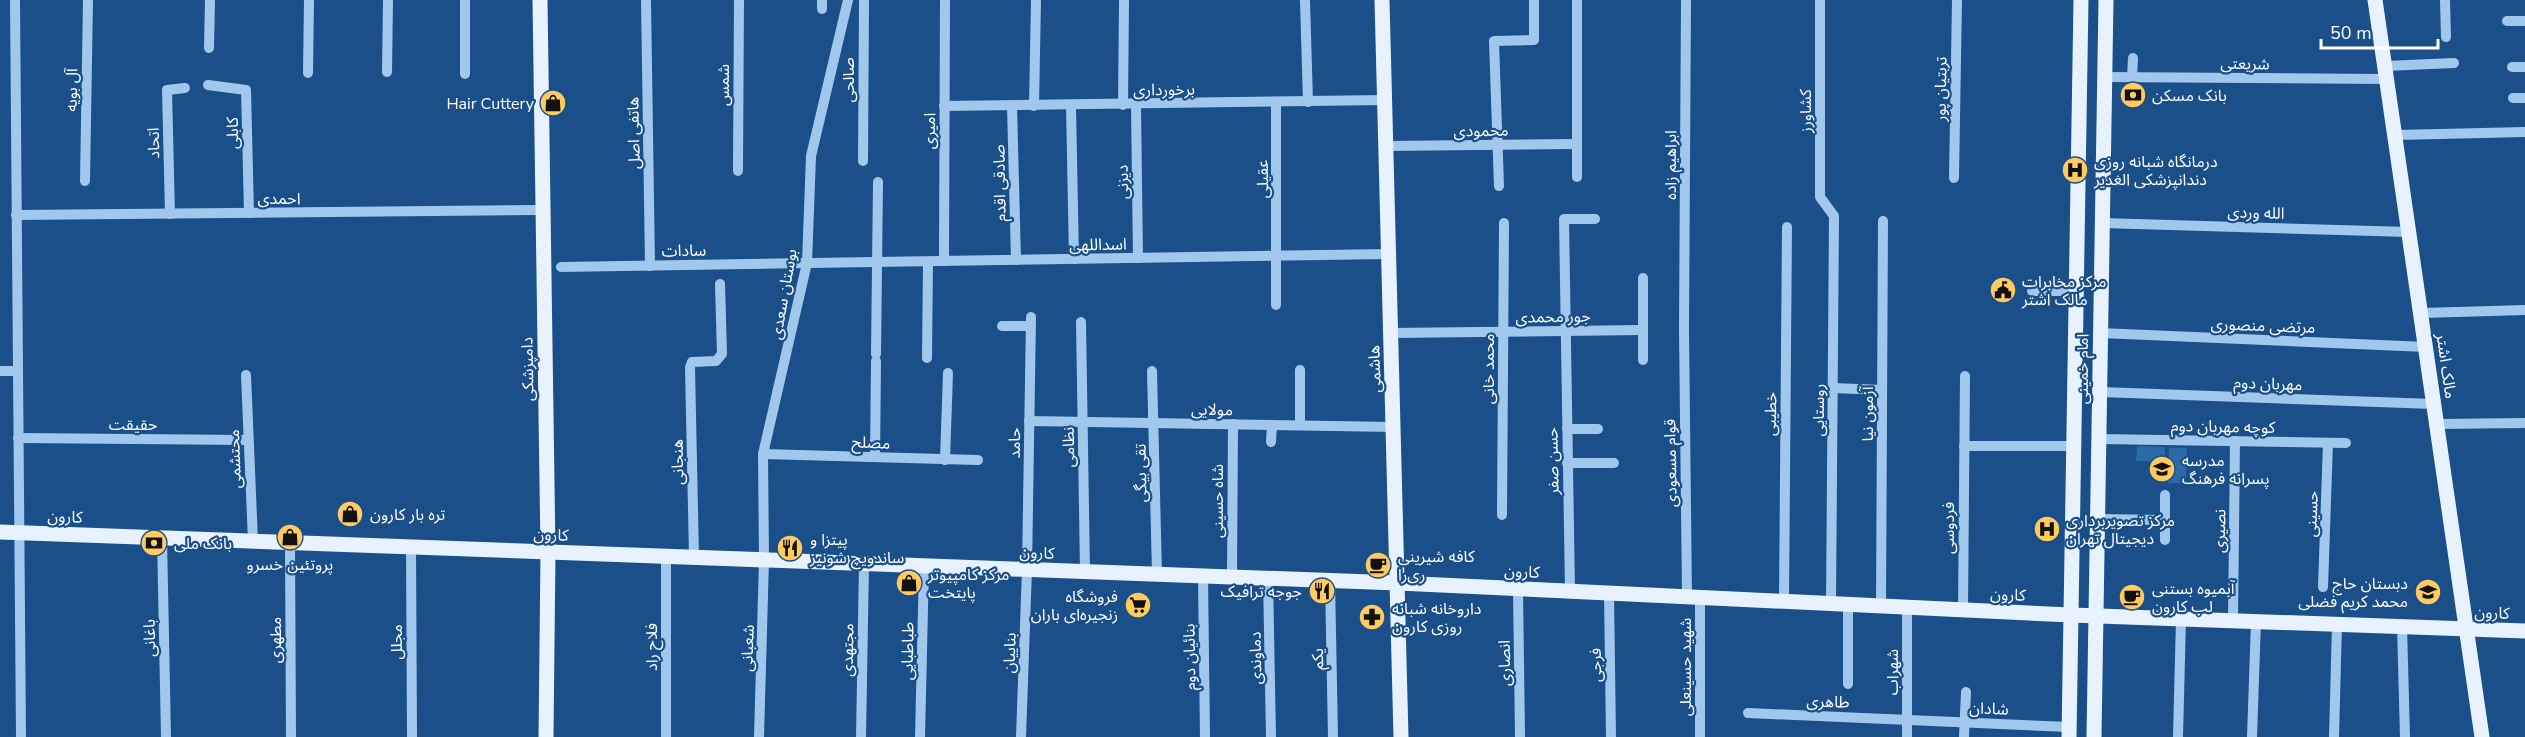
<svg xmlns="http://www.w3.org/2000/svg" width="2525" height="737" viewBox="0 0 2525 737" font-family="'Nunito Sans','Noto Sans Arabic',sans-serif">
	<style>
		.green { fill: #2c69a7 }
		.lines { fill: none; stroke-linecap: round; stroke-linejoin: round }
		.minor { stroke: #a2c7ed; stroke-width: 10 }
		.major { stroke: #e8f2ff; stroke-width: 15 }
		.labels { text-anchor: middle; stroke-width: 4.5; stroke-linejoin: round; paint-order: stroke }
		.street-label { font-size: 16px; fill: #fff; stroke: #1a4f89 }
		.poi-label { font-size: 16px; fill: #fff; stroke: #1a4f89; text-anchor: start }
	</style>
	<rect width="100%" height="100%" fill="#1a4f89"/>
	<g class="green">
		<path d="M2137,446L2165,447L2164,462L2136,461Z"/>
		<path d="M2169,448H2187L2186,483H2168Z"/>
	</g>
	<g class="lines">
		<g class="minor">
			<path d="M15,0L21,737"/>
			<path d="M465,0V74"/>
			<path d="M646,0L650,266"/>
			<path d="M822,0V9"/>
			<path d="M1305,0L1308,102"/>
			<path d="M1686,0L1684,329L1687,597"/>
			<path d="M1820,0V197L1834,216L1831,603"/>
			<path d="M2445,0L2446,37"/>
			<path d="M2507,21H2525"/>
			<path d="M209,48L210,0"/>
			<path d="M2385,66L2454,63"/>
			<path d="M2512,67H2525"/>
			<path d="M387,72L388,0"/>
			<path d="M308,73L309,0"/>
			<path d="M2104,77L2386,79"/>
			<path d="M2132,77L2133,58"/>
			<path d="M208,85L246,90L249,213"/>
			<path d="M2513,98H2525"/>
			<path d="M1276,102V305"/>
			<path d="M1123,105L1124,0"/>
			<path d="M1136,105L1138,258"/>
			<path d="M944,106L1385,100"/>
			<path d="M1012,106L1016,260"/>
			<path d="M1034,106L1036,0"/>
			<path d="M1071,106L1074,259"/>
			<path d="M2396,135L2525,132"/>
			<path d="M1386,146L1577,144"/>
			<path d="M863,161L864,0"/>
			<path d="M738,171L739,0"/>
			<path d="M1577,177V0"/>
			<path d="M1954,178L1957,0"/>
			<path d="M85,181L88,0"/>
			<path d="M1499,186L1494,41L1534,40V0"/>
			<path d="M170,214L167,90L185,88"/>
			<path d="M16,215L543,210"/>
			<path d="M2102,223L2409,232"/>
			<path d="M944,261L945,0"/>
			<path d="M561,267L1389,254"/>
			<path d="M1643,278V360"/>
			<path d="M2032,291H2077"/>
			<path d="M2422,313L2525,310"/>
			<path d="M1081,322L1085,571"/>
			<path d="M1002,326H1030"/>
			<path d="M1391,333L1643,330"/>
			<path d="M2100,333L2426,347"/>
			<path d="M876,354L878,182"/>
			<path d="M927,358L928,262"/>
			<path d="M0,371H17"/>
			<path d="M1152,371L1157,574"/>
			<path d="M246,375L253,541"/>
			<path d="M1833,388L1882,390"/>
			<path d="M2101,392L2434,404"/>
			<path d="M1029,421L1394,427"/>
			<path d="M2436,424L2525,423"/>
			<path d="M1300,425V370"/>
			<path d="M1567,429H1598"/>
			<path d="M18,438L248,440"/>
			<path d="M2100,439L2346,443"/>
			<path d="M1271,442L1272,425"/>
			<path d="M1964,446H2074"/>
			<path d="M763,454L978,460"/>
			<path d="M875,457L876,361"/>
			<path d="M945,460L948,373"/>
			<path d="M1567,463H1614"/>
			<path d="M1502,515L1504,223"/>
			<path d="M2098,519L2165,520"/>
			<path d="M162,538L166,737"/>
			<path d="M2165,540V495"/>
			<path d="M290,542L291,737"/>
			<path d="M411,547L412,737"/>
			<path d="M694,557L690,367L692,362L716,361L722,354L720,284"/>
			<path d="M1203,576L1205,737"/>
			<path d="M1232,577L1233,424"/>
			<path d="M1268,578L1271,737"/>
			<path d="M1330,580L1333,737"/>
			<path d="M2323,587L2328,443"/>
			<path d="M1518,589L1520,737"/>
			<path d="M1570,591L1564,219H1595"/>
			<path d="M1609,593L1611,737"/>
			<path d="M1784,601L1787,227"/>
			<path d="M1881,606L1883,221"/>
			<path d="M1963,610L1965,376"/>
			<path d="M2233,620L2235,441"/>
			<path d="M2402,626L2405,737"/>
			<path d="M1848,684V604"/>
			<path d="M1748,713L2069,727"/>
			<path d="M666,737V556"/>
			<path d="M759,737L764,560L763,454L807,263L811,156L848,0"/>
			<path d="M861,737L864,563"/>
			<path d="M920,737L924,566"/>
			<path d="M1021,737L1027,569L1031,317"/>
			<path d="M1700,737V597"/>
			<path d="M1907,737V607"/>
			<path d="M1964,737L1966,692"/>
			<path d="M2178,737L2181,619"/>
			<path d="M2252,737L2256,621"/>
			<path d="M2334,737L2337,624"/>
		</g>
		<g class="major">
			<path d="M540,0L548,552L546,737"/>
			<path d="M1382,0L1401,737"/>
			<path d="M2375,0L2482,737"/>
			<path d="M0,532L1398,583L2071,615L2525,631"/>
			<path d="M2069,737L2081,0"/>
			<path d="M2094,737L2106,0"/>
		</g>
	</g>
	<defs>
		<symbol id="bank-disc" viewBox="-11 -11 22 22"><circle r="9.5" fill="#ffca5e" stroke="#1a4f89"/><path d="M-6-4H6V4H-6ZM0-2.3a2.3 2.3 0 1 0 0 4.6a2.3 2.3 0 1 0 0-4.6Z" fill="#111"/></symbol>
		<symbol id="shop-disc" viewBox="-11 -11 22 22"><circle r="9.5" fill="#ffca5e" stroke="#1a4f89"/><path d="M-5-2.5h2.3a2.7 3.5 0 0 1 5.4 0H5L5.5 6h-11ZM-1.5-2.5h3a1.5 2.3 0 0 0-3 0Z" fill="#111"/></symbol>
		<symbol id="hospital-disc" viewBox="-11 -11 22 22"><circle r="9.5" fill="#ffca5e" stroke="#1a4f89"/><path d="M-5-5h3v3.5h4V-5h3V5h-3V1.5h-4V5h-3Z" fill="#111"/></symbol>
		<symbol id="civic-disc" viewBox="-11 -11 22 22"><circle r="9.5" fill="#ffca5e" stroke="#1a4f89"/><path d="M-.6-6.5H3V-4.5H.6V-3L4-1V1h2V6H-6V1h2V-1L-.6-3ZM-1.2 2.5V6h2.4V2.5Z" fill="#111"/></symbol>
		<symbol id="school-disc" viewBox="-11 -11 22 22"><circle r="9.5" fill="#ffca5e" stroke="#1a4f89"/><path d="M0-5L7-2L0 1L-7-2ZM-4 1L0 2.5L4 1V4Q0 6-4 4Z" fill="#111"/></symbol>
		<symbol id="restaurant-disc" viewBox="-11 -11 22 22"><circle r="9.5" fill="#ffca5e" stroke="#1a4f89"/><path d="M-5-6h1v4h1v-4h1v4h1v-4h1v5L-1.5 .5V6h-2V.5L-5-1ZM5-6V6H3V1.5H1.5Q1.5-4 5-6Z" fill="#111"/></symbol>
		<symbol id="cafe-disc" viewBox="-11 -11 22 22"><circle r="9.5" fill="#ffca5e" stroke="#1a4f89"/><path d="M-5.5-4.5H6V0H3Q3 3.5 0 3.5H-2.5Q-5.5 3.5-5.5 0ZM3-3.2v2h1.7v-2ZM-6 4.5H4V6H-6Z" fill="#111"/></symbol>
		<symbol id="supermarket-disc" viewBox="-11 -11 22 22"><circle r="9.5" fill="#ffca5e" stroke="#1a4f89"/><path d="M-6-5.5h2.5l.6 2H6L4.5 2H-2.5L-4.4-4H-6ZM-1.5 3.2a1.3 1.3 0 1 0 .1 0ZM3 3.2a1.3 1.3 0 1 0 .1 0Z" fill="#111"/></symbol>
		<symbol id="pharmacy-disc" viewBox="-11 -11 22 22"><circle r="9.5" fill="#ffca5e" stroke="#1a4f89"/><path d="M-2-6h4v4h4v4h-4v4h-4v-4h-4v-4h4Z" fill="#111"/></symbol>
	</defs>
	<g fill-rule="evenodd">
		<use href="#bank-disc" x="2118" y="80" width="30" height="30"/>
		<use href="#shop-disc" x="538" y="88" width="30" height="30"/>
		<use href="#hospital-disc" x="2060" y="155" width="30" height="30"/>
		<use href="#civic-disc" x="1988" y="275" width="30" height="30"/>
		<use href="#school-disc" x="2147" y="454" width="30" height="30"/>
		<use href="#shop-disc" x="335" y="499" width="30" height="30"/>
		<use href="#hospital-disc" x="2032" y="514" width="30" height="30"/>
		<use href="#shop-disc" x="275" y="522" width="30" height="30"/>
		<use href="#bank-disc" x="139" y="528" width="30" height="30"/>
		<use href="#restaurant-disc" x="775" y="533" width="30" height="30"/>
		<use href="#cafe-disc" x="1363" y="550" width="30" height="30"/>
		<use href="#shop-disc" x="894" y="568" width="30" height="30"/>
		<use href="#restaurant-disc" x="1307" y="576" width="30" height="30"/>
		<use href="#school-disc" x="2413" y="577" width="30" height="30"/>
		<use href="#cafe-disc" x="2117" y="582" width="30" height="30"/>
		<use href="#supermarket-disc" x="1123" y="590" width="30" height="30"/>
		<use href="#pharmacy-disc" x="1357" y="602" width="30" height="30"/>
	</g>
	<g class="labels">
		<g class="street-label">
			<text transform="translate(2245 63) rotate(1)" y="6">شریعتی</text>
			<text transform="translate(848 80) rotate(-90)" y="6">صالحی</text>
			<text transform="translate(723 85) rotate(-90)" y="6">شمس</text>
			<text transform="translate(1164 89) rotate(-1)" y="6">برخورداری</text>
			<text transform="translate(1940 89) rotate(-89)" y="6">تربتیان پور</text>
			<text transform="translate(71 90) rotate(-89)" y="6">آل بویه</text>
			<text transform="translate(1805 111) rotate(-90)" y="6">کشاورز</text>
			<text transform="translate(1481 130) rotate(-1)" y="6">محمودی</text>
			<text transform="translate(929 131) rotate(-90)" y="6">امیری</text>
			<text transform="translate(232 133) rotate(-91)" y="6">کابلی</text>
			<text transform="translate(633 133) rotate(-91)" y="6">هاتفی اصل</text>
			<text transform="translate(153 143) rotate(-91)" y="6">اتحاد</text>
			<text transform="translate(1670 165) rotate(-90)" y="6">ابراهیم زاده</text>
			<text transform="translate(1262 179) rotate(-91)" y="6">عقیلی</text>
			<text transform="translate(1122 182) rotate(-91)" y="6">دیزنی</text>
			<text transform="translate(999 183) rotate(-91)" y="6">صادقی اقدم</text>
			<text x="279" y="204">احمدی</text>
			<text transform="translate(2256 212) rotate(2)" y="6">الله وردی</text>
			<text transform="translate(1098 244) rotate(-1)" y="6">اسداللهی</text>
			<text transform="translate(684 250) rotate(-1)" y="6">سادات</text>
			<text transform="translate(783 294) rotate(-80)" y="6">بوستان سعدی</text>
			<text transform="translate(1553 316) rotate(-1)" y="6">جور محمدی</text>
			<text transform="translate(2263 325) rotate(2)" y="6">مرتضی منصوری</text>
			<text transform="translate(2447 366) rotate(82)" y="6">مالک اشتر</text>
			<text transform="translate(527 369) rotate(-91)" y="6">دامپزشکی</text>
			<text transform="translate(1374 369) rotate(-92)" y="6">هاشمی</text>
			<text transform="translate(1488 369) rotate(-90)" y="6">محمد خانی</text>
			<text transform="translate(2082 369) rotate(-90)" y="6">امام خمینی</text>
			<text transform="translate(2268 383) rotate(2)" y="6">مهربان دوم</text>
			<text transform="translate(1212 409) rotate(1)" y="6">مولایی</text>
			<text transform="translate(1818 410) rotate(-90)" y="6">روستایی</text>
			<text transform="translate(1770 414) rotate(-89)" y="6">خطیبی</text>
			<text transform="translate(1867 414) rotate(-90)" y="6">آزمون نیا</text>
			<text x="133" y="430">حقیقت</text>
			<text transform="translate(2223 426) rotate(1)" y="6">کوچه مهربان دوم</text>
			<text transform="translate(871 442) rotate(2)" y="6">مصلح</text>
			<text transform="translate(1014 443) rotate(-89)" y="6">حامد</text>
			<text transform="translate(1068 447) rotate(-91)" y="6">نظامی</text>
			<text transform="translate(234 459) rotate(-92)" y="6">محتشمی</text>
			<text transform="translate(1552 461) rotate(-91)" y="6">حسن صفر</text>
			<text transform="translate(677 462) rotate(-91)" y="6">هنجانی</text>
			<text transform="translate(1670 463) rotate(-91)" y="6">قوام مسعودی</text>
			<text transform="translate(1140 473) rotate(-91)" y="6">تقی بیگی</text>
			<text transform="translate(1217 501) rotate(-90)" y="6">شاه حسینی</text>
			<text transform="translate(2311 514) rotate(-88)" y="6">حسینی</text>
			<text transform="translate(65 516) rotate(2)" y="6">کارون</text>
			<text transform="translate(1948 528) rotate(-90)" y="6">فردوسی</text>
			<text transform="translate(2219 531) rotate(-89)" y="6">نصیری</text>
			<text transform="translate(551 534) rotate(2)" y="6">کارون</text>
			<text transform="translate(1037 552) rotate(2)" y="6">کارون</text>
			<text transform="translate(1522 571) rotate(3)" y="6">کارون</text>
			<text transform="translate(2008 594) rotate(3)" y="6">کارون</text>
			<text transform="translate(2492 612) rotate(2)" y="6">کارون</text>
			<text transform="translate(149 638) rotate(-91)" y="6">باغانی</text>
			<text transform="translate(275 640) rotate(-90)" y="6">مطهری</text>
			<text transform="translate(396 642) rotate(-90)" y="6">مجلل</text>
			<text transform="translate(651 647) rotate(-90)" y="6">فلاح راد</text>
			<text transform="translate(747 648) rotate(-88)" y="6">شعبانی</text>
			<text transform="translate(847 650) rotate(-89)" y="6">مجتهدی</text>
			<text transform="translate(907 651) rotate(-89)" y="6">طباطبایی</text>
			<text transform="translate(1009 653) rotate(-88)" y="6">بناییان</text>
			<text transform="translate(1189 657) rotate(-91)" y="6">بنائیان دوم</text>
			<text transform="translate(1255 658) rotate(-91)" y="6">دماوندی</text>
			<text transform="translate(1317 659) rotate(-91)" y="6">یکم</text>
			<text transform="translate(1504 663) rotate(-91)" y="6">انصاری</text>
			<text transform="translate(1595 665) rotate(-91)" y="6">فرجی</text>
			<text transform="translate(1685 667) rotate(-90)" y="6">شهید حسینعلی</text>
			<text transform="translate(1892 672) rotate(-90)" y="6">شهراب</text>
			<text transform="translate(1828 701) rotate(2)" y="6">طاهری</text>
			<text transform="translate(1989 708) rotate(2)" y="6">شادان</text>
		</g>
		<g class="poi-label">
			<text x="2152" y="101">بانک مسکن</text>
			<text x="534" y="109" text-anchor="end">Hair Cuttery</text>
			<text x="2094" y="167">درمانگاه شبانه روزی<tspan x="2094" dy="18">دندانپزشکی الغدیر</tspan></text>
			<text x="2022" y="287">مرکز مخابرات<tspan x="2022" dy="18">مالک اشتر</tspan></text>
			<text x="2182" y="466">مدرسه<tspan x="2182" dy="18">پسرانه فرهنگ</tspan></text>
			<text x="370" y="520">تره بار کارون</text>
			<text x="2066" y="526">مرکز تصویربرداری<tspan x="2066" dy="18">دیجیتال تهران</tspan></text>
			<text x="810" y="545">پیتزا و<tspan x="810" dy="18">ساندویچ شونیز</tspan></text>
			<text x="174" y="549">بانک ملی</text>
			<text x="1398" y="562">کافه شیرینی<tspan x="1398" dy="18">ری‌را</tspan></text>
			<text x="290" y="570" text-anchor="middle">پروتئین خسرو</text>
			<text x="928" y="580">مرکز کامپیوتر<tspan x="928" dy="18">پایتخت</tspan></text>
			<text x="2408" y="589" text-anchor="end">دبستان حاج<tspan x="2408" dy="18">محمد کریم فضلی</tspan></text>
			<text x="2152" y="594">آبمیوه بستنی<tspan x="2152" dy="18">لب کارون</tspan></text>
			<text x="1302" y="597" text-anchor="end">جوجه ترافیک</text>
			<text x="1118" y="602" text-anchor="end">فروشگاه<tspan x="1118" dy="18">زنجیره‌ای باران</tspan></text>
			<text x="1392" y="614">داروخانه شبانه<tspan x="1392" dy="18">روزی کارون</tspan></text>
		</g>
	</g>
	<path d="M2321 39v9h117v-9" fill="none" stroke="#ffffff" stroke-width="3"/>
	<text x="2330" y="39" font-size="18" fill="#ffffff" stroke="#1a4f89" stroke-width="4.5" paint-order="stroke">50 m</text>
</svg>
